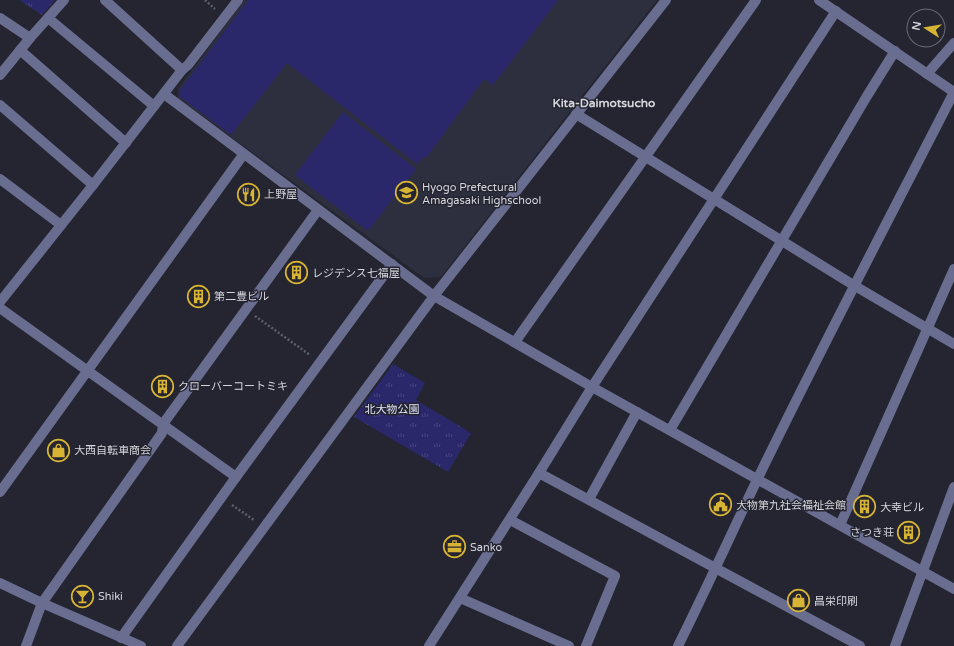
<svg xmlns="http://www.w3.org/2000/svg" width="954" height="646" viewBox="0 0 954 646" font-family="'Varela Round','Noto Sans JP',sans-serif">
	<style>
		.built { fill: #2d2f3f }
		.grass { fill: url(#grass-tufts) }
		.garden { fill: #2a276a }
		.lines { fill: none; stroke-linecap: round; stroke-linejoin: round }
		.path { stroke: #5e5f69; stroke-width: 2.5; stroke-dasharray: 2 2; stroke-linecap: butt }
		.minor { stroke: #696d90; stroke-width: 10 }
		.labels { text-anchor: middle; stroke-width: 3; stroke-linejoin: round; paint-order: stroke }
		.poi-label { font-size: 11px; fill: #d4d5dc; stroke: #242530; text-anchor: start }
		.park-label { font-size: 11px; fill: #dfe2f9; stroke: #242530 }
		.neighbourhood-label { font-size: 12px; font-weight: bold; fill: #d4d5dc; stroke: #242530 }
	</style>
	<defs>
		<pattern id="grass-tufts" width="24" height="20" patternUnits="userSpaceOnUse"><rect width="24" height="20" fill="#2a276a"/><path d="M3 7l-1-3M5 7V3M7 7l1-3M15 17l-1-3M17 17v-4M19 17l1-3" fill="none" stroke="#48457f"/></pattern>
	</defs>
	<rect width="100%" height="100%" fill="#242530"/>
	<path class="built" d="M244,0H657L441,277L424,278L178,98V89Z"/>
	<g class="grass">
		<path d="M19,0H55L42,15Z"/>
		<path d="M393,364L425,383L416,400L471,433L448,472L354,417Z"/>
	</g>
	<g class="garden">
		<path d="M248,0H558L493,85L484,79L426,158L423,157L417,164L287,63L231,135L179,96V91Z"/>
		<path d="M343,112L416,169L368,231L295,175Z"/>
	</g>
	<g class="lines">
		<g class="path">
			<path d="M205,0L215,9"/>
			<path d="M255,316L310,355"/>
			<path d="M232,505L254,520"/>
		</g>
		<g class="minor">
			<path d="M105,0L182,70"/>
			<path d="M819,0L954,92"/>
			<path d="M0,18L30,38"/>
			<path d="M48,18L154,106"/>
			<path d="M20,50L126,143"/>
			<path d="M927,74L954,43"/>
			<path d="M0,75L30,38L64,0"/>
			<path d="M164,94L434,296L592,387L954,589"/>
			<path d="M0,105L93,185"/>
			<path d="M576,114L855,286L954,344"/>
			<path d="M0,179L61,225"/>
			<path d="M0,302L93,185L182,70L188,65L238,0"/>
			<path d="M0,308L236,477"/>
			<path d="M515,342L756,0"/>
			<path d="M670,430L867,96L895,51"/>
			<path d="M539,473L860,646"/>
			<path d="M0,492L243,155"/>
			<path d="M589,499L637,412"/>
			<path d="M510,520L615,576L586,646"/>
			<path d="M840,525L954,269"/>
			<path d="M0,583L42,603L141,646"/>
			<path d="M460,598L569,646"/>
			<path d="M121,638L236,477L392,264"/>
			<path d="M26,646L42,603L162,433L163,424L318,210"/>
			<path d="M177,646L434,296L666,0"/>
			<path d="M429,646L539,473L592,387L836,11"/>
			<path d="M678,646C706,590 731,534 758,478C821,348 888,221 954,92"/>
			<path d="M895,646L954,487"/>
		</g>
	</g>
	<defs>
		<symbol id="school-ring" viewBox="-11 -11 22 22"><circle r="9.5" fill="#242530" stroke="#d8b434" stroke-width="1.5"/><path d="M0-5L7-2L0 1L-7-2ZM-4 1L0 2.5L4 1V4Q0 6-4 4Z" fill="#d8b434"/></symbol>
		<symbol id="restaurant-ring" viewBox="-11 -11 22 22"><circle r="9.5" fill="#242530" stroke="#d8b434" stroke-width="1.5"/><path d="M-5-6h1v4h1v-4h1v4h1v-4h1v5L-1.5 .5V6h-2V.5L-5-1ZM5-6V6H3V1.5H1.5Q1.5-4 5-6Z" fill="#d8b434"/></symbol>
		<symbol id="building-ring" viewBox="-11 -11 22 22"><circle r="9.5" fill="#242530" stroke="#d8b434" stroke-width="1.5"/><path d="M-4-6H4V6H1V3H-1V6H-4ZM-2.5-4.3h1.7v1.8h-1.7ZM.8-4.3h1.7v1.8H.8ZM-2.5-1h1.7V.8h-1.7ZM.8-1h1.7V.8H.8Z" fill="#d8b434"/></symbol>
		<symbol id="shop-ring" viewBox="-11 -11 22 22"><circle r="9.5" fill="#242530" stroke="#d8b434" stroke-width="1.5"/><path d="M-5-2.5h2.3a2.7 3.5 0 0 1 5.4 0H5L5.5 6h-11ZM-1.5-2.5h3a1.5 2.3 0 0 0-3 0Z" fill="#d8b434"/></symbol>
		<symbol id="civic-ring" viewBox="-11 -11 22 22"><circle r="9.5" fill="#242530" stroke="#d8b434" stroke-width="1.5"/><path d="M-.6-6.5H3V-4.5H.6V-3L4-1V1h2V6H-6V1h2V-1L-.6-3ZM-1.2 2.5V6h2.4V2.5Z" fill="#d8b434"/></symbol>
		<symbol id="office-ring" viewBox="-11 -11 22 22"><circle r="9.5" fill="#242530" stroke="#d8b434" stroke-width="1.5"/><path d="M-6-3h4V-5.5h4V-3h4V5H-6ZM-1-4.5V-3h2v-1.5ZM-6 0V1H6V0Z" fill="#d8b434"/></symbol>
		<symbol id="bar-ring" viewBox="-11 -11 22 22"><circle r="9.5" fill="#242530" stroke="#d8b434" stroke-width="1.5"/><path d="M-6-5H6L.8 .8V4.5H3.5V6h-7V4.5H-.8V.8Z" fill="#d8b434"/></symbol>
	</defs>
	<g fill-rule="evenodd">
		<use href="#school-ring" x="394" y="180" width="25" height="25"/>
		<use href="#restaurant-ring" x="236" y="182" width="25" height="25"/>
		<use href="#building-ring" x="284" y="260" width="25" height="25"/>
		<use href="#building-ring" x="186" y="284" width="25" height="25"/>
		<use href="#building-ring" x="150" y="374" width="25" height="25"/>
		<use href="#shop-ring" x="46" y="438" width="25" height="25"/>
		<use href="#civic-ring" x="708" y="492" width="25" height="25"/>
		<use href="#building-ring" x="852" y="494" width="25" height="25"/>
		<use href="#building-ring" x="896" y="520" width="25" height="25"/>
		<use href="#office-ring" x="442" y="534" width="25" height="25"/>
		<use href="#bar-ring" x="70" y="584" width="25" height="25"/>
		<use href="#shop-ring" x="786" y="588" width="25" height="25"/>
	</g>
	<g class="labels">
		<g class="poi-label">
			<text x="422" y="191">Hyogo Prefectural<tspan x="422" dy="13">Amagasaki Highschool</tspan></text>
			<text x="264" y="198">上野屋</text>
			<text x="312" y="277">レジデンス七福屋</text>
			<text x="214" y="300">第二豊ビル</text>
			<text x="178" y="390">クローバーコートミキ</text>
			<text x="74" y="454">大西自転車商会</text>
			<text x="736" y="509">大物第九社会福祉会館</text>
			<text x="880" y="511">大幸ビル</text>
			<text x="894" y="536" text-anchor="end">さつき荘</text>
			<text x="470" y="551">Sanko</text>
			<text x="98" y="600">Shiki</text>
			<text x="814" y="605">昌栄印刷</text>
		</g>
		<g class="park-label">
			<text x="392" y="413">北大物公園</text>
		</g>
		<g class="neighbourhood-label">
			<text x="604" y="107">Kita-Daimotsucho</text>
		</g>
	</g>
	<g transform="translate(926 28) rotate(282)"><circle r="19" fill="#242530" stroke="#6a6b75"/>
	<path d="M0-3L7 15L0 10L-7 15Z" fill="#d8b434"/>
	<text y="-6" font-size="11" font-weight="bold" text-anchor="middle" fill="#d4d5dc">N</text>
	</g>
</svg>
